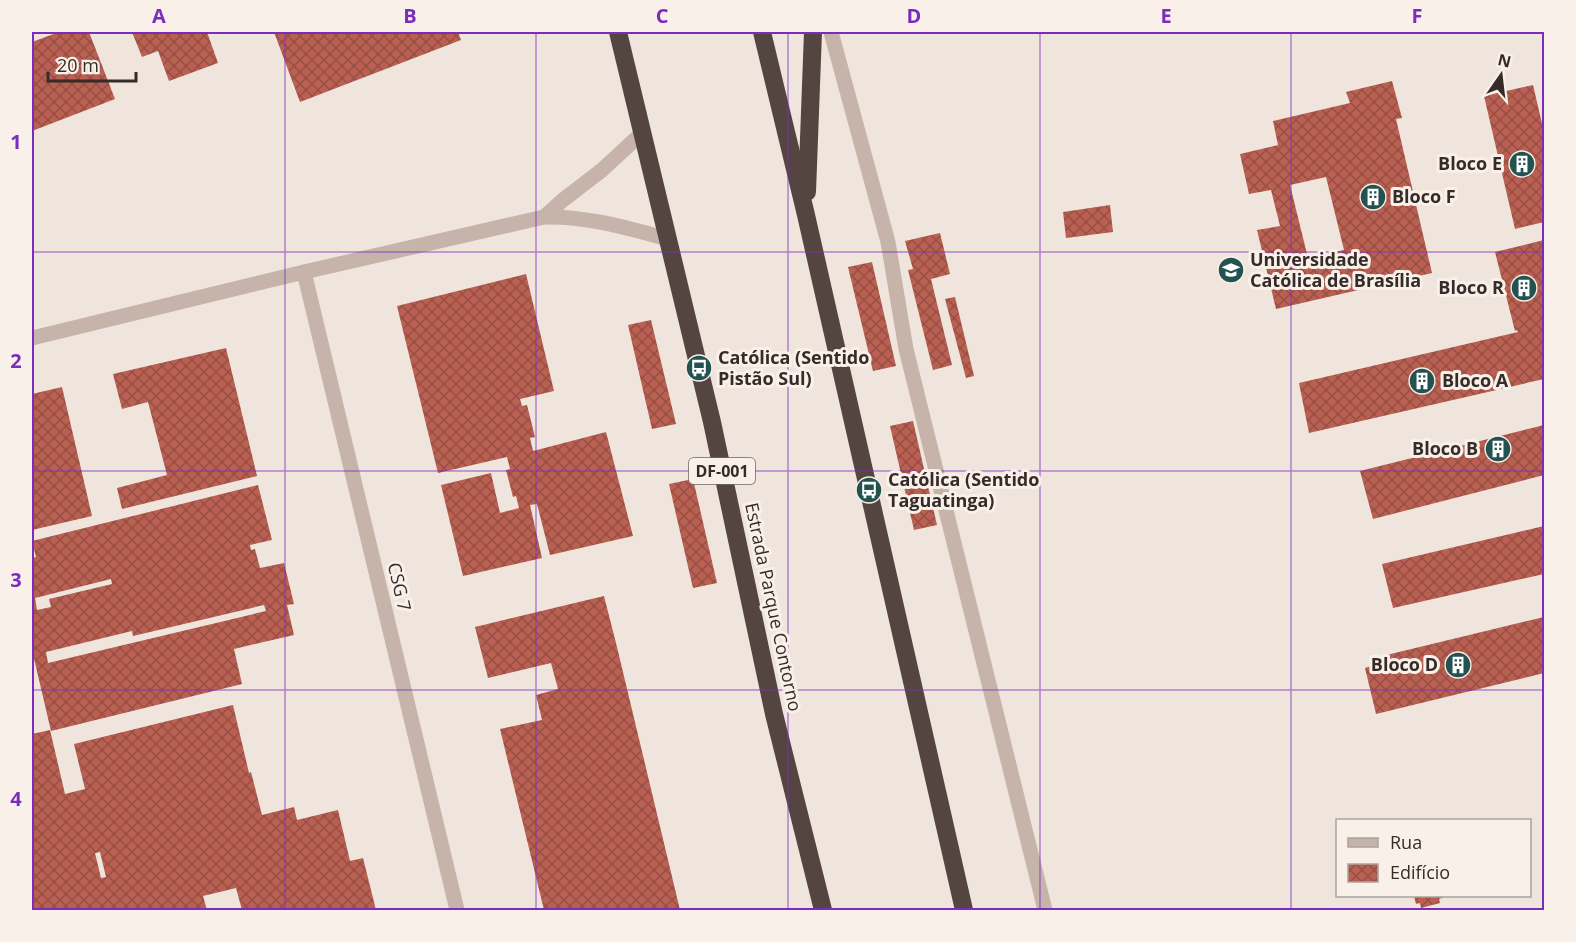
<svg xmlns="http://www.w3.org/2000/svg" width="1576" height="942" viewBox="0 0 1576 942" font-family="'Open Sans',sans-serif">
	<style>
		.building { fill: url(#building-cross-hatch); fill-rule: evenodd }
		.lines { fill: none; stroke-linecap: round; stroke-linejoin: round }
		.minor { stroke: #c6b4ab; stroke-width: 15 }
		.highway { stroke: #554541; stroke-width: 18 }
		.grid { fill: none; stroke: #7b2cbf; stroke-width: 1.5; stroke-opacity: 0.55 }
		.labels { text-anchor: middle; stroke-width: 6; stroke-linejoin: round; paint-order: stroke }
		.shield { fill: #f8f0e9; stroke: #706763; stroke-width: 1.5 }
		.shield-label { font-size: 16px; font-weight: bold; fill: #352c29 }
		.poi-label { font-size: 18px; font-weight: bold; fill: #352c29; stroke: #f8f0e9; text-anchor: start }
		.street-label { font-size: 18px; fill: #352c29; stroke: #f8f0e9 }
		.neatline { fill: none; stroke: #7b2cbf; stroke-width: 2 }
		.grid-label { font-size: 20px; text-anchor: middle; font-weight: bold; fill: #7b2cbf }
	</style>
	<defs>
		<pattern id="building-cross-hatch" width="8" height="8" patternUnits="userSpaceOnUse" patternTransform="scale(1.5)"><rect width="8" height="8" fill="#b96052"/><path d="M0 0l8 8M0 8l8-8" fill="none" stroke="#974f44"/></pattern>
	</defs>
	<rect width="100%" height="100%" fill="#efe5dd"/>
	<g class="building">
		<path d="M59,32H89L115,99L32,131V42Z"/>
		<path d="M132,32H207L218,63L169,81L158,51L142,57Z"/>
		<path d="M274,32H458L461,40L300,102Z"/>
		<path d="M1392,81L1402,118L1396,119L1432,273L1276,309L1257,230L1280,226L1271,190L1249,194L1240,154L1278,145L1273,121L1350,103L1346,92ZM1326,177L1344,250L1308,258L1290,185Z"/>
		<path d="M1533,85L1544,132V222L1515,229L1484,96Z"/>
		<path d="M1110,205L1113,232L1066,238L1063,212Z"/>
		<path d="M940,233L950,274L931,279L952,365L933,370L908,270L913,269L905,241Z"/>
		<path d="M1544,240V379L1309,433L1299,383L1518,332L1517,330L1515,331L1495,252Z"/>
		<path d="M872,262L896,366L873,371L848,267Z"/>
		<path d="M526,274L554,391L520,399L522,406L527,405L535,437L530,438L533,451L606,432L633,536L550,555L537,504L530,505L542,558L463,576L441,485L491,473L500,513L519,508L516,496L513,497L506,470L510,469L507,457L438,473L397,306Z"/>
		<path d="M955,297L974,376L966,378L945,299Z"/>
		<path d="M651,320L676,424L652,429L628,325Z"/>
		<path d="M226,348L257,476L122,509L117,488L167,475L148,402L122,409L113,374Z"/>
		<path d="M62,387L92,516L32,530V394Z"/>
		<path d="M913,421L937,525L914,530L890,426Z"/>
		<path d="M1544,425V475L1373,519L1360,471Z"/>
		<path d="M693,479L717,583L693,588L669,484Z"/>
		<path d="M258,485L272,540L250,545L251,550L255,549L260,568L284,563L294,604L287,605L294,635L234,649L242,684L51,731L32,650V558L36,557L32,541ZM111,579L112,584L49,599L51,607L37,610L35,598ZM264,605L266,611L48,663L46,652L132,631L133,636Z"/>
		<path d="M1544,526V574L1393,608L1382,564Z"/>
		<path d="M604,596L617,647L680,910H544L500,729L542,720L536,695L558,689L551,663L488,678L475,627Z"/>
		<path d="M1544,617V673L1376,714L1365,668L1371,666L1370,659Z"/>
		<path d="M233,705L249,773L251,772L262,815L294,807L297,820L338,810L350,861L363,858L376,910H242L236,888L203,896L207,910H32V734L50,730L65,794L85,789L74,744ZM100,852L106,877L101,878L95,853Z"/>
		<path d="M1414,896H1443L1444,897L1439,899L1440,903L1421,908L1420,903L1416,904Z"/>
	</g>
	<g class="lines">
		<g class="minor">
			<path d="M831,32L888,242L906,349L1045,910"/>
			<path d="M544,217L563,200L602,170L642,133"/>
			<path d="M304,272L457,910"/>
			<path d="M32,338L304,272L544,217C587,216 627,228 668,239"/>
		</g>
		<g class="highway">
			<path d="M618,32L712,422L774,714L823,910"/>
			<path d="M762,32L806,215L964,910"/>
			<path d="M807,192L813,32"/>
		</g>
	</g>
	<path class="grid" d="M285,32V910M536,32V910M788,32V910M1040,32V910M1291,32V910M32,252H1544M32,471H1544M32,690H1544"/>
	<defs>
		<symbol id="building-disc" viewBox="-11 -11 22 22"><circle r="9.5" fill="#235250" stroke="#f8f0e9"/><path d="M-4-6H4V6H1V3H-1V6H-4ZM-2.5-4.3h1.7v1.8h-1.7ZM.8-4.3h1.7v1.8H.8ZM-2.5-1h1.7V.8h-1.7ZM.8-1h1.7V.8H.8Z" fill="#fff"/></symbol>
		<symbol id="university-disc" viewBox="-11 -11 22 22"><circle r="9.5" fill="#235250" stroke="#f8f0e9"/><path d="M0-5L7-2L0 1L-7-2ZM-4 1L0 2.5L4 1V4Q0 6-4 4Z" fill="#fff"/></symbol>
		<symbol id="bus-disc" viewBox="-11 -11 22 22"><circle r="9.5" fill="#235250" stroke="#f8f0e9"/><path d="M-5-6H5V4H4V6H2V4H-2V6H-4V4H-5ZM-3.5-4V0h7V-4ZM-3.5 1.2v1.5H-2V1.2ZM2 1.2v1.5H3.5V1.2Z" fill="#fff"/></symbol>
	</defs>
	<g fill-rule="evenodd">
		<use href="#building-disc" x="1507" y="149" width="30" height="30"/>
		<use href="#building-disc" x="1358" y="182" width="30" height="30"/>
		<use href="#university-disc" x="1216" y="255" width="30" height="30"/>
		<use href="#building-disc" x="1509" y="273" width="30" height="30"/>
		<use href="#bus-disc" x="684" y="353" width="30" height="30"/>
		<use href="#building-disc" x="1407" y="366" width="30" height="30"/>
		<use href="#building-disc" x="1483" y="434" width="30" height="30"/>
		<use href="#bus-disc" x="854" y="475" width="30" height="30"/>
		<use href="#building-disc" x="1443" y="650" width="30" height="30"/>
	</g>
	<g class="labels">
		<rect class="shield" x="689" y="458" width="66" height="26" rx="4.5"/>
		<g class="shield-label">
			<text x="722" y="477">DF-001</text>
		</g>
		<g class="poi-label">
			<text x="1502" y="170" text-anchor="end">Bloco E</text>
			<text x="1392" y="203">Bloco F</text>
			<text x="1250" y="266">Universidade<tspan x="1250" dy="21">Católica de Brasília</tspan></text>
			<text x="1504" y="294" text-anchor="end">Bloco R</text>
			<text x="718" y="364">Católica (Sentido<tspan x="718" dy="21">Pistão Sul)</tspan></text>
			<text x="1442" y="387">Bloco A</text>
			<text x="1478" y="455" text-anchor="end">Bloco B</text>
			<text x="888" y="486">Católica (Sentido<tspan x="888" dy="21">Taguatinga)</tspan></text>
			<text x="1438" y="671" text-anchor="end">Bloco D</text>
		</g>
		<g class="street-label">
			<text transform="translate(399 587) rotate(77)" y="6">CSG 7</text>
			<text transform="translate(773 607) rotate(78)" y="6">Estrada Parque Contorno</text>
		</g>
	</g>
	<rect width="1576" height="942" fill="none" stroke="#f8f0e9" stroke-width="66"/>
	<rect x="1336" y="819" width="195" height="78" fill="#f8f0e9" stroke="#aaa29c" stroke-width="1.5"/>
	<rect x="1348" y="838" width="30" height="9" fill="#c6b4ab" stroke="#aaa29c" stroke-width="1.5"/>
	<text x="1390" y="849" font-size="18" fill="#352c29">Rua</text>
	<rect x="1348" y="864" width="30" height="18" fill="url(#building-cross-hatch)" stroke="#aaa29c" stroke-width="1.5"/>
	<text x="1390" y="879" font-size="18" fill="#352c29">Edifício</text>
	<g transform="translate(1501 75) rotate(14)" stroke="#f8f0e9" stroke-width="4.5" paint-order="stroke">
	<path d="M0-4.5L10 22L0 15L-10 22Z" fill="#352c29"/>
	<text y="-9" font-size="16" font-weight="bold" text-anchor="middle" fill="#352c29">N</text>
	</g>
	<path d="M48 72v9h88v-9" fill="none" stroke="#352c29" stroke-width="3"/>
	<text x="57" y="72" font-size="18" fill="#352c29" stroke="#f8f0e9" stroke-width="4.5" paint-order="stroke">20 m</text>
	<rect x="33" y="33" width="1510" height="876" class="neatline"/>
	<g class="grid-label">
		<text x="159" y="23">A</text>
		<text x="410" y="23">B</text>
		<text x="662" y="23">C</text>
		<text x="914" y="23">D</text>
		<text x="1166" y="23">E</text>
		<text x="1417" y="23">F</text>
		<text x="16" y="149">1</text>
		<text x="16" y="368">2</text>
		<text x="16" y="587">3</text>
		<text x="16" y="806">4</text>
	</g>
</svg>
